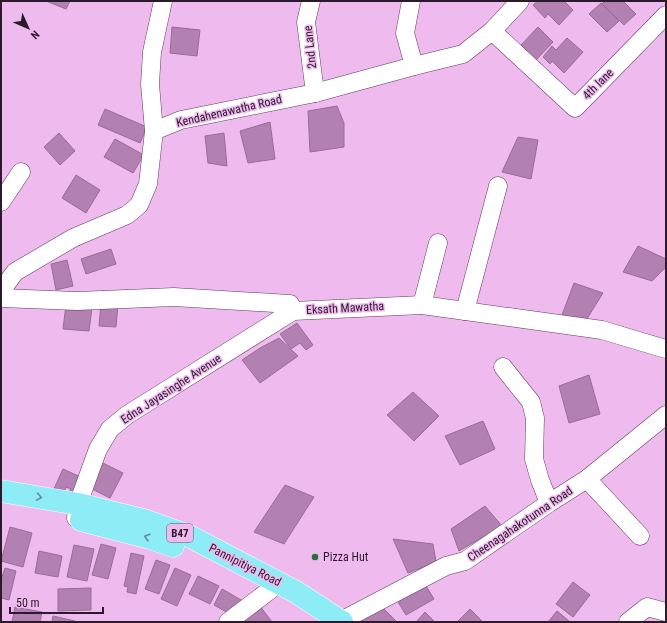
<svg xmlns="http://www.w3.org/2000/svg" width="667" height="623" viewBox="0 0 667 623" font-family="'Roboto Condensed',sans-serif">
	<style>
		.building { fill: #b281b1; stroke: #9a6b99 }
		.lines { fill: none; stroke-linecap: round; stroke-linejoin: round }
		.minor-casing { stroke: #643863; stroke-width: 19 }
		.major-casing { stroke: #fff; stroke-width: 23 }
		.minor { stroke: #fff; stroke-width: 18 }
		.major { stroke: #8eecf7; stroke-width: 22 }
		.oneway { stroke: #628d9c }
		.poi-dot { fill: #2b6d37; stroke: #efbbee; stroke-width: 1.5 }
		.labels { text-anchor: middle; stroke-width: 3; stroke-linejoin: round; paint-order: stroke }
		.shield { fill: #efbbee; stroke: #664a66; stroke-width: 1 }
		.shield-label { font-size: 11px; font-weight: bold; fill: #2c192c }
		.street-label { font-size: 12px; fill: #2c192c; stroke: #efbbee }
		.poi-label { font-size: 12px; fill: #2c192c; stroke: #efbbee; text-anchor: start }
	</style>
	<rect width="100%" height="100%" fill="#efbbee"/>
	<g class="building">
		<path d="M46,1H70L66,9Z"/>
		<path d="M538,1H564L573,10L559,25L548,14L545,18L533,5Z"/>
		<path d="M605,1H623L636,14L624,25L602,4Z"/>
		<path d="M601,3L619,21L607,32L589,14Z"/>
		<path d="M172,27L200,30L197,56L170,53Z"/>
		<path d="M538,27L553,42L536,60L521,45Z"/>
		<path d="M567,38L583,52L564,73L552,61L550,64L543,57L552,46L556,50Z"/>
		<path d="M337,106L344,123V147L310,152L308,111Z"/>
		<path d="M105,109L147,127L140,143L98,125Z"/>
		<path d="M270,122L275,159L248,163L240,131Z"/>
		<path d="M59,133L75,151L60,165L44,147Z"/>
		<path d="M224,133L227,166L208,163L205,136Z"/>
		<path d="M518,137L538,140L531,179L502,172Z"/>
		<path d="M115,139L144,155L133,173L104,157Z"/>
		<path d="M76,175L100,190L86,213L62,198Z"/>
		<path d="M638,246L666,259V267L652,281L623,272Z"/>
		<path d="M111,249L116,264L86,274L81,259Z"/>
		<path d="M67,260L73,286L56,290L51,264Z"/>
		<path d="M574,283L603,293L585,322L562,315Z"/>
		<path d="M101,303L118,304L116,327L99,326Z"/>
		<path d="M66,305L92,308L89,331L63,329Z"/>
		<path d="M297,323L313,345L306,350L300,343L291,349L280,334Z"/>
		<path d="M279,338L298,356L260,383L242,360L260,348Z"/>
		<path d="M589,375L600,414L569,423L559,386Z"/>
		<path d="M413,392L439,416L414,441L387,415Z"/>
		<path d="M483,421L495,449L460,465L445,436Z"/>
		<path d="M101,462L123,473L110,498L88,487Z"/>
		<path d="M63,469L83,478L76,495L69,492L71,489L66,487L63,495L53,491Z"/>
		<path d="M285,485L314,497L284,544L254,532Z"/>
		<path d="M485,506L502,526L459,551L451,529Z"/>
		<path d="M10,527L32,533L23,567L1,561Z"/>
		<path d="M393,539L433,544L436,562L408,573Z"/>
		<path d="M101,544L116,548L108,579L92,575Z"/>
		<path d="M74,545L94,549L87,581L67,577Z"/>
		<path d="M39,551L62,556L58,577L35,573Z"/>
		<path d="M131,553L144,556L136,594L127,592L128,587L124,586Z"/>
		<path d="M156,560L170,565L159,594L145,589Z"/>
		<path d="M5,568L16,571L9,600L1,598V580Z"/>
		<path d="M175,568L191,575L177,606L161,599Z"/>
		<path d="M198,576L219,586L210,604L189,594Z"/>
		<path d="M423,581L434,599L406,615L395,597Z"/>
		<path d="M573,582L590,595L573,617L556,604Z"/>
		<path d="M91,588V610L58,611V589Z"/>
		<path d="M222,589L243,601L230,614L214,605Z"/>
		<path d="M378,603L397,622H360Z"/>
		<path d="M260,606L272,622H242Z"/>
		<path d="M15,607L42,612L40,622H12Z"/>
		<path d="M470,609L483,622H457Z"/>
		<path d="M557,611L569,621L568,622H548Z"/>
		<path d="M425,612L435,622H416Z"/>
		<path d="M53,616L75,621V622H52Z"/>
	</g>
	<g class="lines">
		<defs>
			<g id="minor">
				<path d="M311,1L306,22L315,93"/>
				<path d="M411,1L405,33L414,66"/>
				<path d="M492,31L575,108L666,15"/>
				<path d="M154,131L150,84L152,52L163,1"/>
				<path d="M1,202L21,172"/>
				<path d="M1,291L15,272L73,238L127,215L139,205L148,184L154,131L181,120L315,93L414,66L463,54L492,31L520,1"/>
				<path d="M1,298L77,301L174,297L290,304L293,311L422,305L602,330L666,349"/>
				<path d="M422,305L438,243"/>
				<path d="M465,311L498,186"/>
				<path d="M503,367L531,402L535,418L534,459L540,480L549,503"/>
				<path d="M587,479L640,536"/>
				<path d="M76,518L78,504L98,449L110,429L127,415L293,311"/>
				<path d="M228,622L270,590"/>
				<path d="M339,622L446,566L465,561L549,503L587,479L666,415"/>
				<path d="M628,622L647,607L666,612"/>
			</g>
			<g id="major">
				<path d="M1,491L78,504L147,521L189,536L296,592L342,622"/>
				<path d="M81,520L150,538L173,546"/>
			</g>
		</defs>
		<use href="#minor" class="minor-casing"/>
		<use href="#major" class="major-casing"/>
		<use href="#minor" class="minor"/>
		<use href="#major" class="major"/>
	</g>
	<defs><path id="oneway-chevron" d="M-2-3.5L2.5 0L-2 3.5" fill="none" stroke-width="1.6" stroke-linecap="round" stroke-linejoin="round"/></defs>
	<g class="oneway">
		<use href="#oneway-chevron" transform="translate(39 497) rotate(10)"/>
		<use href="#oneway-chevron" transform="translate(147 537) rotate(-164)"/>
	</g>
	<circle class="poi-dot" cx="315" cy="557" r="4"/>
	<g class="labels">
		<rect class="shield" x="167" y="524" width="26" height="18" rx="3"/>
		<g class="shield-label">
			<text x="180" y="537">B47</text>
		</g>
		<g class="street-label">
			<text transform="translate(310 47) rotate(-96)" y="4">2nd Lane</text>
			<text transform="translate(598 84) rotate(-45)" y="4">4th lane</text>
			<text transform="translate(229 111) rotate(-13)" y="4">Kendahenawatha Road</text>
			<text transform="translate(345 308) rotate(-3)" y="4">Eksath Mawatha</text>
			<text transform="translate(171 389) rotate(-33)" y="4">Edna Jayasinghe Avenue</text>
			<text transform="translate(520 524) rotate(-34)" y="4">Cheenagahakotunna Road</text>
			<text transform="translate(245 565) rotate(27)" y="4">Pannipitiya Road</text>
		</g>
		<g class="poi-label">
			<text x="323" y="561">Pizza Hut</text>
		</g>
	</g>
	<rect width="667" height="623" fill="none" stroke="#2c192c" stroke-width="4"/>
	<g transform="translate(28 28) rotate(135)" stroke="#efbbee" stroke-width="3" paint-order="stroke">
	<path d="M0-3L7 15L0 10L-7 15Z" fill="#2c192c"/>
	<text y="-6" font-size="11" font-weight="bold" text-anchor="middle" fill="#2c192c">N</text>
	</g>
	<path d="M10 607v6h93v-6" fill="none" stroke="#2c192c" stroke-width="2"/>
	<text x="16" y="607" font-size="12" fill="#2c192c" stroke="#efbbee" stroke-width="3" paint-order="stroke">50 m</text>
</svg>
